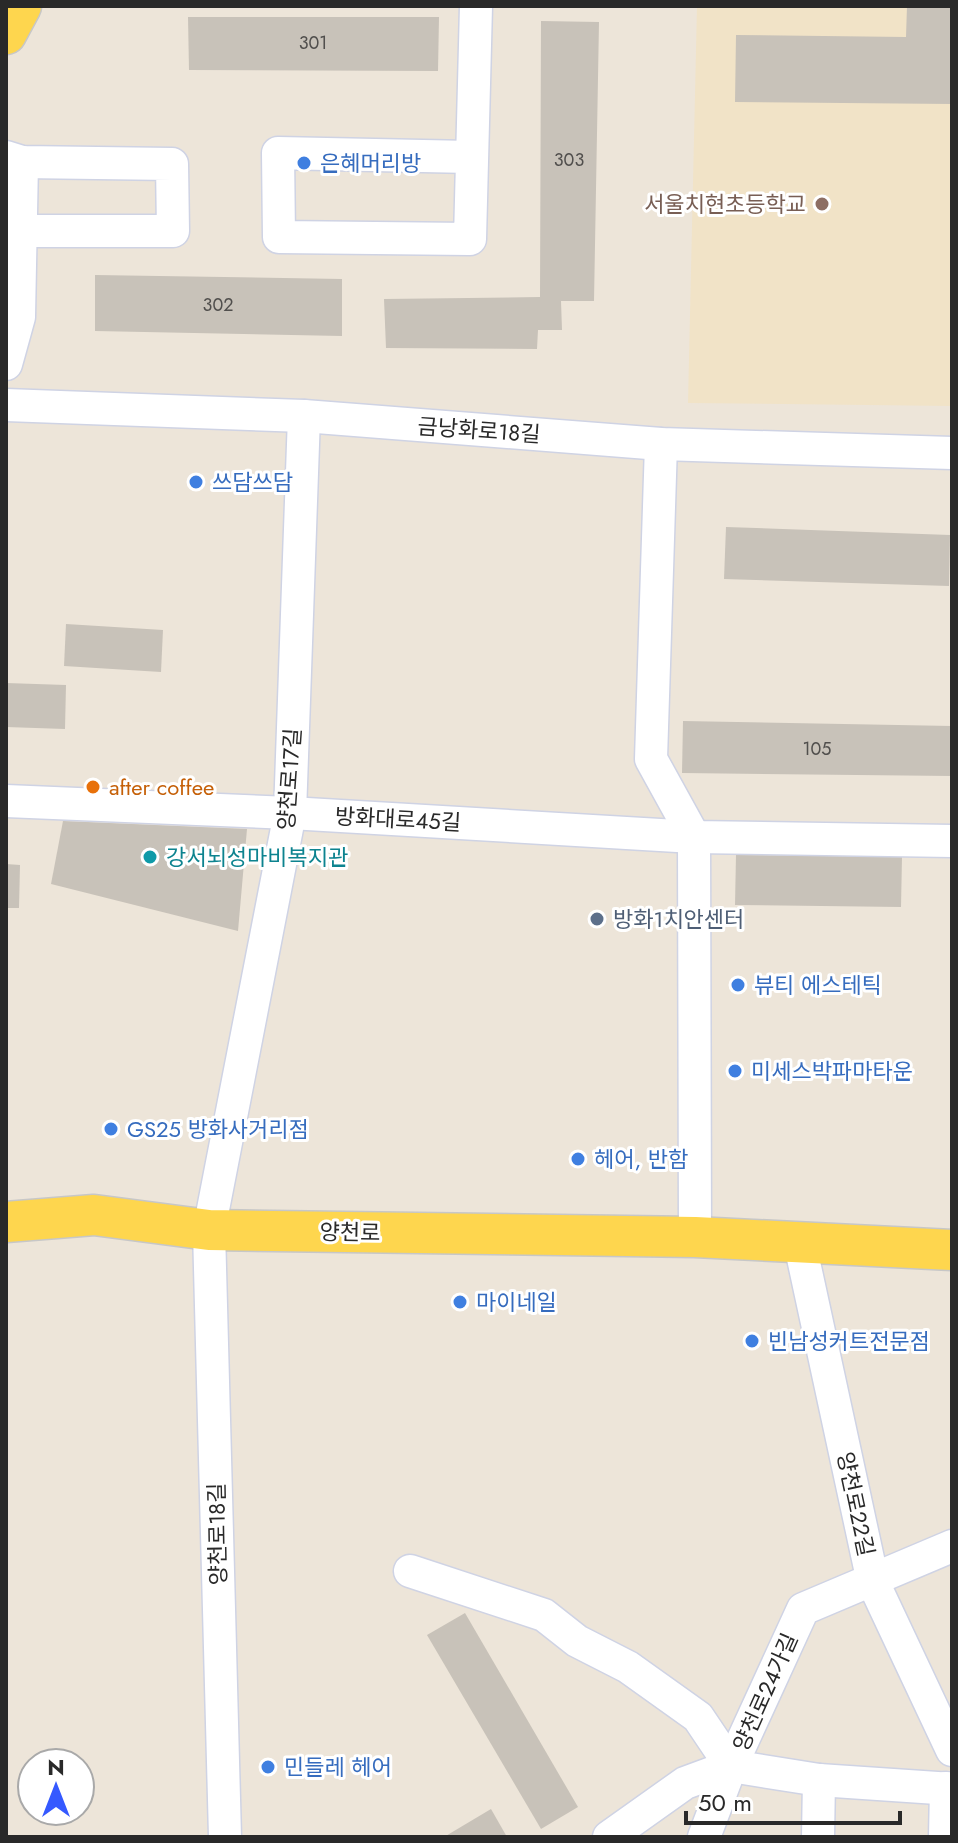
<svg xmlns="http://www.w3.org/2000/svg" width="958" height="1843" viewBox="0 0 958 1843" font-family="Jost,'Noto Sans KR',sans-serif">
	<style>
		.education { fill: #f1e3c7 }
		.building { fill: #c8c2b9 }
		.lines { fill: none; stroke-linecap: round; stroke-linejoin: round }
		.minor-casing { stroke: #cfd3e4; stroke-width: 35 }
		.major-casing { stroke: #c7c7c7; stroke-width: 43 }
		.minor { stroke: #fff; stroke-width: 32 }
		.major { stroke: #fed64e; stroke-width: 40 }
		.shop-dot { fill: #3f7fe0; stroke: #fff; stroke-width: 3 }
		.education-dot { fill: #8d6e63; stroke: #fff; stroke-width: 3 }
		.food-dot { fill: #e8710a; stroke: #fff; stroke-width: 3 }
		.culture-dot { fill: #0f9aa8; stroke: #fff; stroke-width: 3 }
		.service-dot { fill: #5c6f8a; stroke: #fff; stroke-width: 3 }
		.labels { text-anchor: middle; stroke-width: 6; stroke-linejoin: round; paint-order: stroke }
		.number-label { font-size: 18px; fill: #514f4d }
		.shop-label { font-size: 22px; fill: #366cbe; stroke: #fff; text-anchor: start }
		.education-label { font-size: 22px; fill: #785e54; stroke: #fff; text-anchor: end }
		.street-label { font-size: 22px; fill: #292929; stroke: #fff }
		.food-label { font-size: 22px; fill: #c56008; stroke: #fff; text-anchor: start }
		.culture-label { font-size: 22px; fill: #0d838f; stroke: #fff; text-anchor: start }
		.service-label { font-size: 22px; fill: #4e5e75; stroke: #fff; text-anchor: start }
	</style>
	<rect width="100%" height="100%" fill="#ede5d9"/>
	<path class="education" d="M697,6H952V406L688,403Z"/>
	<g class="building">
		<path d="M907,6H952V104L735,102L736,35L906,37Z"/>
		<path d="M188,17H439L438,71L189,70Z"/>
		<path d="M541,21L599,22L594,301H561L562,330H538L537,349L386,348L384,299L540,297Z"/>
		<path d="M95,275L342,279V336L95,331Z"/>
		<path d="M726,527L950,535L949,586L724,579Z"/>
		<path d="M66,624L163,630L161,672L64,666Z"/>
		<path d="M6,683L66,685L65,729L6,727Z"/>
		<path d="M683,721L952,726V776L682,773Z"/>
		<path d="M63,821L247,829L238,931L51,884Z"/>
		<path d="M736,855L902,857L901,907L735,905Z"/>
		<path d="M6,864L20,865L19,908H6Z"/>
		<path d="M465,1613L578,1807L541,1829L427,1635Z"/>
		<path d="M491,1809L507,1837H444Z"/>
	</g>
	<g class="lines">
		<defs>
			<g id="minor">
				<path d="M6,157L22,162L172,164L173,231H24"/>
				<path d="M471,157L278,153L279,237L470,239L476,6"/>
				<path d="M6,364L19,317L22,162"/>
				<path d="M6,405L304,416L661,444L952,453"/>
				<path d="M661,444L651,759L694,837L695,1237"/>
				<path d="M6,801L290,813L694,837L952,841"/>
				<path d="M800,1244L873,1582L952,1750"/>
				<path d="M410,1571L544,1615L577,1641L628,1667L698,1717L731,1766"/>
				<path d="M225,1837L209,1230L290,813L304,416"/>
				<path d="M609,1837L685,1783L731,1766L819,1780L952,1789"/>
				<path d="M704,1837L731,1766L803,1609L952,1546"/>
				<path d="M818,1837L819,1780"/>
				<path d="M945,1837L946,1788"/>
			</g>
			<g id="major">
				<path d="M6,34L21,6"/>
				<path d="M6,1222L94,1215L209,1230L695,1237L952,1250"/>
			</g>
		</defs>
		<use href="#minor" class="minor-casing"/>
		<use href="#major" class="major-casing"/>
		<use href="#minor" class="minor"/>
		<use href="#major" class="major"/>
	</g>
	<g class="shop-dot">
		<circle cx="304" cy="163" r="8"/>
		<circle cx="196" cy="482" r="8"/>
		<circle cx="738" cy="985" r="8"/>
		<circle cx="735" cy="1071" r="8"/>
		<circle cx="111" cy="1129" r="8"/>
		<circle cx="578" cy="1159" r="8"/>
		<circle cx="460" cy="1302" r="8"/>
		<circle cx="752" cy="1341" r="8"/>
		<circle cx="268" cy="1767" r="8"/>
	</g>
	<circle class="education-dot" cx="822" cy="204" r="8"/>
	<circle class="food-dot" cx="93" cy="787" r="8"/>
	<circle class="culture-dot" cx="150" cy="857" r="8"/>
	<circle class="service-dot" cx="597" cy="919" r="8"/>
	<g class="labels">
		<g class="number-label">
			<text x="313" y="49">301</text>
			<text x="569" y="166">303</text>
			<text x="218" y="311">302</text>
			<text x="817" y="755">105</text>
		</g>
		<g class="shop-label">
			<text x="320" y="171">은혜머리방</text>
			<text x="212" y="490">쓰담쓰담</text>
			<text x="754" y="993">뷰티 에스테틱</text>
			<text x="751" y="1079">미세스박파마타운</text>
			<text x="127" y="1137">GS25 방화사거리점</text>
			<text x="594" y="1167">헤어, 반함</text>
			<text x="476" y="1310">마이네일</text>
			<text x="768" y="1349">빈남성커트전문점</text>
			<text x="284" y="1775">민들레 헤어</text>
		</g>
		<g class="education-label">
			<text x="806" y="212">서울치현초등학교</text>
		</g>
		<g class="street-label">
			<text transform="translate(479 430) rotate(4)" y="8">금낭화로18길</text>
			<text transform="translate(289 779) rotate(-86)" y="8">양천로17길</text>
			<text transform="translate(398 819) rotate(3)" y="8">방화대로45길</text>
			<text transform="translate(350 1232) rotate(1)" y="8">양천로</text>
			<text transform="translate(856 1504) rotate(78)" y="8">양천로22길</text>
			<text transform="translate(217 1534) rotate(-91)" y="8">양천로18길</text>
			<text transform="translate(765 1692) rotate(-66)" y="8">양천로24가길</text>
		</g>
		<g class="food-label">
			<text x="109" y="795">after coffee</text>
		</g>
		<g class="culture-label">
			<text x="166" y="865">강서뇌성마비복지관</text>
		</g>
		<g class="service-label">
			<text x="613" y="927">방화1치안센터</text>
		</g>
	</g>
	<rect width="958" height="1843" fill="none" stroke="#292929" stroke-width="16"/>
	<g transform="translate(56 1787)"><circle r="38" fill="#ffffff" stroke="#a9a9a9" stroke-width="2"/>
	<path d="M0-6L14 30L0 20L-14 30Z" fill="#3559ff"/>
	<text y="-12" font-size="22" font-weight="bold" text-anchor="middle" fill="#292929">N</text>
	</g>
	<path d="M686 1811v12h214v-12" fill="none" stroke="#292929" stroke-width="4"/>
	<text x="698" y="1811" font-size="24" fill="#292929" stroke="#ffffff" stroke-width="6" paint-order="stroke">50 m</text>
</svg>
